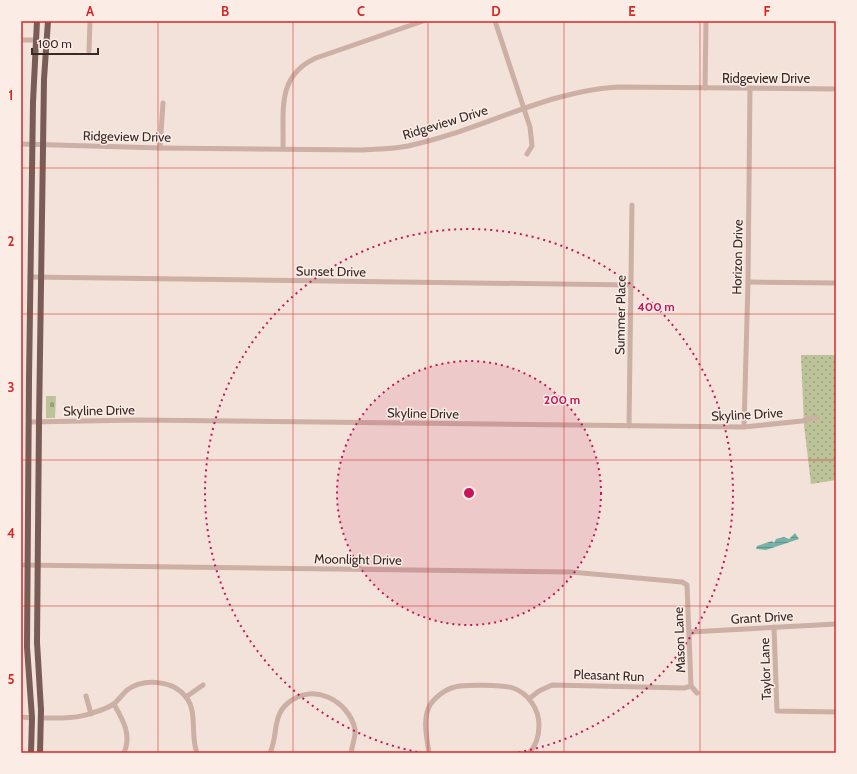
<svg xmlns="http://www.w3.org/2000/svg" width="857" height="774" viewBox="0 0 857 774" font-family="Cabin,sans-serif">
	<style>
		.grass { fill: url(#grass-dots) }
		.cemetery { fill: url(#cemetery-stones) }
		.water { fill: url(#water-rules) }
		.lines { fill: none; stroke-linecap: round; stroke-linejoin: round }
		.minor { stroke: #ccafa5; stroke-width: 5 }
		.major { stroke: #7a5c56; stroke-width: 6 }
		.grid { fill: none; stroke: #d62828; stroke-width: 1; stroke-opacity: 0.55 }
		.ring { fill: none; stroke: #c2185b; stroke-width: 2; stroke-dasharray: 2 4 }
		.labels { text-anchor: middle; stroke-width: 3; stroke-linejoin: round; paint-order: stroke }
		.street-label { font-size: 13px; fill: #372927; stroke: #fbede6 }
		.centre { fill: #c2185b; stroke: #fbede6; stroke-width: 2 }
		.ring-label { font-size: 12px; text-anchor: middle; font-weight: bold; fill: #c2185b; stroke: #fbede6; stroke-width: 3; stroke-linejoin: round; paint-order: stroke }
		.neatline { fill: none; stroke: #d62828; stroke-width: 1.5 }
		.grid-label { font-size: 13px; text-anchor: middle; font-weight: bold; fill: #d62828 }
	</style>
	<defs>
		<pattern id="grass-dots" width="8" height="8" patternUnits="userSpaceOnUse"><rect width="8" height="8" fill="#bdc398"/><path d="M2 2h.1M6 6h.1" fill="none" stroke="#9a9e7c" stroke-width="1.8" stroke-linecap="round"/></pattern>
		<pattern id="cemetery-stones" width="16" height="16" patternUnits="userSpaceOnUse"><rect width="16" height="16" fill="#bdc398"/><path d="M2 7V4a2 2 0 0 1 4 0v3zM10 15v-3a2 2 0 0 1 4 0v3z" fill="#9a9e7c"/></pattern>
		<pattern id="water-rules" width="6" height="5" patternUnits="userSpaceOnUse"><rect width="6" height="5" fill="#76b2aa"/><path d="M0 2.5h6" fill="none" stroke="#62918a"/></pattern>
	</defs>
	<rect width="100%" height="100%" fill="#f3e2d9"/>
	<path class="grass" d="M801,355H836V480L811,484L804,425Z"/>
	<path class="cemetery" d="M46,396H56L55,418H46Z"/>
	<path class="water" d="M795,533L799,539L766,550L756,549L757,546L772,541L774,543L776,539L784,537L789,539Z"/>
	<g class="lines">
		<g class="minor">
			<path d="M495,21L530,127L532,146L527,154"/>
			<path d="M21,40H36"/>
			<path d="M89,51L90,21"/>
			<path d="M705,88L706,21"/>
			<path d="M21,144L160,148L363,150C378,149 394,149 408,146C480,131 545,91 618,87L836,89"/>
			<path d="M160,148L163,103"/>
			<path d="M283,148C284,111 276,76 316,58L423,21"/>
			<path d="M30,277L631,285"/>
			<path d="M748,282L836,283"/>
			<path d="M29,422L139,420L744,427L802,421L816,417"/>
			<path d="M629,426L632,205"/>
			<path d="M744,427L748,282L750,88"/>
			<path d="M21,565L571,572L682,582L687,585L691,686L697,693"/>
			<path d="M774,627L777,711L836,712"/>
			<path d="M690,632L836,624"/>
			<path d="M86,696L91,714"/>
			<path d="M186,697L203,685"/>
			<path d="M530,698L539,691L552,685L684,688L691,686"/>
			<path d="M114,704C123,720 132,735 124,753"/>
			<path d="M21,717L32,718"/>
			<path d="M41,718C58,718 76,719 92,713C99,711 109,708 115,703C119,699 123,694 127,690C144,678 173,680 186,697C198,712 190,736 197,753"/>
			<path d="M270,753C278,736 272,716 288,703C313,682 348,700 355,729C356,736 352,746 351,753"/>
			<path d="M429,753C427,738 422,719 430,705C435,697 446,689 455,687C463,684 505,685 513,688C528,693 539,709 539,725C539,736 537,745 529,753"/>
		</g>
		<g class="major">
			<path d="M31,753L32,718L27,647L29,379L33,102L37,21"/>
			<path d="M40,753L41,710L37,642L39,422L44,79L48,21"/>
		</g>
	</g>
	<path class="grid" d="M158,21V753M293,21V753M428,21V753M564,21V753M700,21V753M21,168H836M21,314H836M21,460H836M21,606H836"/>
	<circle cx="469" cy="493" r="132" fill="#c2185b" fill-opacity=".12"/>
	<g class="ring">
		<circle cx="469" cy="493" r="132"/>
		<path d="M423 753A264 264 0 1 1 515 753"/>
	</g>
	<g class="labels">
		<g class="street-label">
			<text x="766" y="83">Ridgeview Drive</text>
			<text transform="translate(445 122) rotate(-17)" y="5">Ridgeview Drive</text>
			<text transform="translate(127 136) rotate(1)" y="5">Ridgeview Drive</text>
			<text transform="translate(737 257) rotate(-89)" y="5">Horizon Drive</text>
			<text transform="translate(331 271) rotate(1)" y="5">Sunset Drive</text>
			<text transform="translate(620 315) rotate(-89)" y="5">Summer Place</text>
			<text transform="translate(99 410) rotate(-1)" y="5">Skyline Drive</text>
			<text transform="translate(423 413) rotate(1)" y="5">Skyline Drive</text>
			<text transform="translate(747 414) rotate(-3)" y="5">Skyline Drive</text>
			<text transform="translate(358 559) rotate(1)" y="5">Moonlight Drive</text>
			<text transform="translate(762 617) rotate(-3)" y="5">Grant Drive</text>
			<text transform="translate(679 640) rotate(-92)" y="5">Mason Lane</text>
			<text transform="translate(765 669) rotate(-92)" y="5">Taylor Lane</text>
			<text transform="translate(609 675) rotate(2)" y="5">Pleasant Run</text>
		</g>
	</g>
	<circle cx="469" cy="493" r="6" class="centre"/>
	<g class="ring-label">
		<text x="656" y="311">400 m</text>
		<text x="562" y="404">200 m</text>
	</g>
	<rect width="857" height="774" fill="none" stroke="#fbede6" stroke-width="44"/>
	<path d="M32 48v6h66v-6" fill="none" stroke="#372927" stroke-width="2"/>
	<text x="38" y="48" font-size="12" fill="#372927" stroke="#fbede6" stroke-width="3" paint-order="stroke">100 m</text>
	<rect x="22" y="22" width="813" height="730" class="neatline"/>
	<g class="grid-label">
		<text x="90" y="16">A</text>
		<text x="225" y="16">B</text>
		<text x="361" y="16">C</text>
		<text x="496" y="16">D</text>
		<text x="632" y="16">E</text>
		<text x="767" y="16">F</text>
		<text x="11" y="100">1</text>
		<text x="11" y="246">2</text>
		<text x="11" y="392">3</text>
		<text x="11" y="538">4</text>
		<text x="11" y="684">5</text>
	</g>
</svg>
